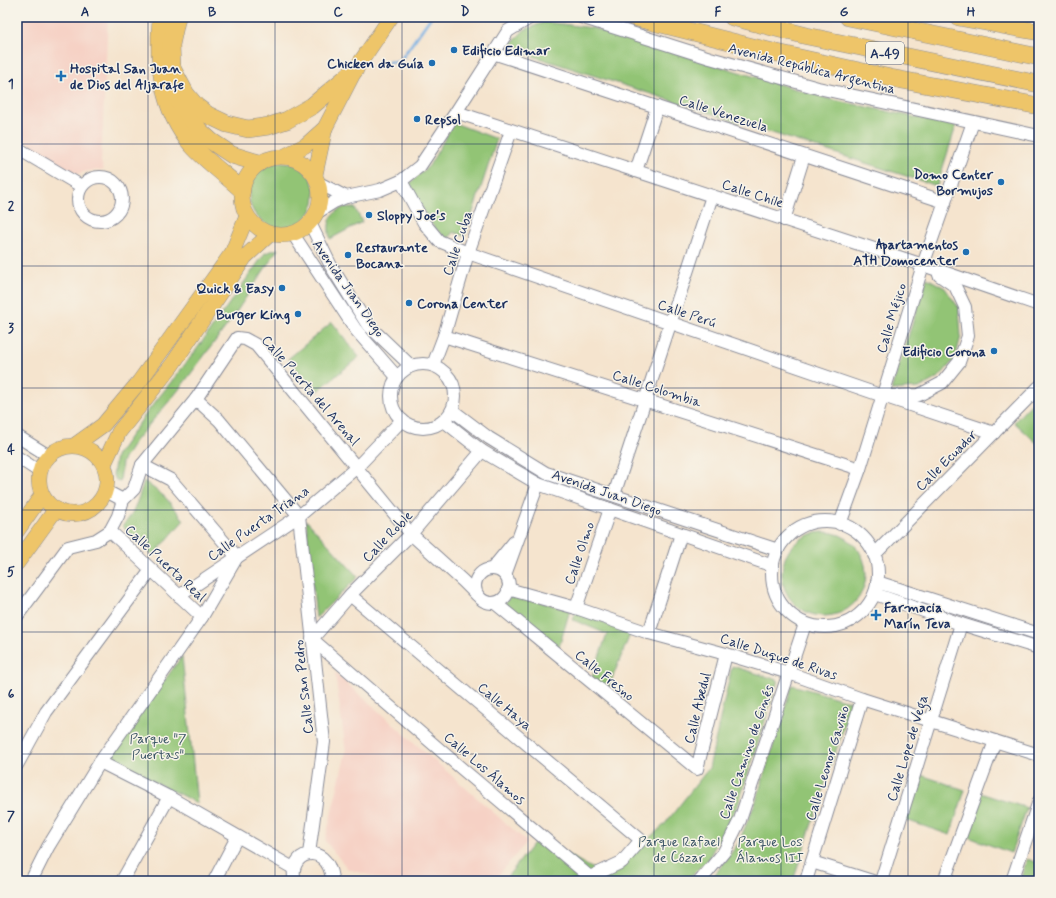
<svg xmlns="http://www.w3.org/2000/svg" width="1056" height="898" viewBox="0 0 1056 898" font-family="Mynerve,sans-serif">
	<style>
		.built { fill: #f6d1c5 }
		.green { fill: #92c475; stroke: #567a6a }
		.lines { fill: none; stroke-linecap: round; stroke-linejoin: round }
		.stream { stroke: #71abe1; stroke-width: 3 }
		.minor-casing { stroke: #888a96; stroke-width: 14 }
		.major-casing { stroke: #888a96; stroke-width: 16 }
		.highway-casing { stroke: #888a96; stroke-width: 18 }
		.minor { stroke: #fff; stroke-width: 12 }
		.major { stroke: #eec569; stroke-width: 15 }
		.highway { stroke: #eec569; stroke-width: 17 }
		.grid { fill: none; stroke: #1b2f5e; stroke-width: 1; stroke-opacity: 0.55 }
		.poi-dot { fill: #1f6fb2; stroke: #f7f3e8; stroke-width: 1.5 }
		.labels { text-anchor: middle; stroke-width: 3; stroke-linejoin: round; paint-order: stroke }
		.shield { fill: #f7f3e8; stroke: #5d6a87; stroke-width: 1 }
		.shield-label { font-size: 13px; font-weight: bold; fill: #1b2f5e }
		.poi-label { font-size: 14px; font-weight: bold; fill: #1b2f5e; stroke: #f7f3e8; text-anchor: start }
		.street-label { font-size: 14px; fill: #1b2f5e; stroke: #f7f3e8 }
		.park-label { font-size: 14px; fill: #395464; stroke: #f7f3e8 }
		.neatline { fill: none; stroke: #1b2f5e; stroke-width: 1.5 }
		.grid-label { font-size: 13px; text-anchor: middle; font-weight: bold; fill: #1b2f5e }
	</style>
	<rect width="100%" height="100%" fill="#f7f3e8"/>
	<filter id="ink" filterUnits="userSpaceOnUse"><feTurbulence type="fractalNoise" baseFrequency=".025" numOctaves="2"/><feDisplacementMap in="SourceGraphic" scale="8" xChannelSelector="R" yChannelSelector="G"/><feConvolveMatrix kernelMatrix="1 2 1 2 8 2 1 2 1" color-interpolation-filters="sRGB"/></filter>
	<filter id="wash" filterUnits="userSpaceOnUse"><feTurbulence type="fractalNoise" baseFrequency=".012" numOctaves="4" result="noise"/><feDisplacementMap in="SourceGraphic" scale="16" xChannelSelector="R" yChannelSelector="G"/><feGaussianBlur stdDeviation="0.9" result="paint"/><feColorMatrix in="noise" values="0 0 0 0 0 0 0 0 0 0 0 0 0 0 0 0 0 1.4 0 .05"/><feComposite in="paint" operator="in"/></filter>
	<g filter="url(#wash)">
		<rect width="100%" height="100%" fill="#f5e4ce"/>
		<g class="built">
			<path d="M17,17H108L101,162L104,170L87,171L77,174L17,136Z"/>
			<path d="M335,673L527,842L493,881H389L348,869L325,841L346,752Z"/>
		</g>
		<g class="green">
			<path d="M545,22L593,28L825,98L956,126L937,186L508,48L524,30Z"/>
			<path d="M454,123L497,139L465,236L453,232L448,239C428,227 420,203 410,183L429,166Z"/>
			<circle cx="282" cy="195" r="33"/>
			<path d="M345,207L355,208L362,222L330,239C327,224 329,213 345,207Z"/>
			<path d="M278,249L231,320L177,392L135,441L122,462L120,482L117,481L113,475L116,456L148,411L194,353L265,253Z"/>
			<path d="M927,278L945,288L959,308L961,336L955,359L939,377L919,388L891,390Z"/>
			<path d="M332,322L359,357L316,392L288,359Z"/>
			<path d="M1039,396V445L1014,422Z"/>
			<path d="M144,481L165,497L184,520L153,556L122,526C134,516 139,496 144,481Z"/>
			<path d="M306,520L358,577L316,618Z"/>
			<circle cx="824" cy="574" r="42"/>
			<path d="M511,594L570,610L559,647L505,604Z"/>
			<path d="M576,612L631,632L607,691L592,677L607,634L573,620Z"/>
			<path d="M182,656L197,803L108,759Z"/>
			<path d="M732,666L778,680L738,805L707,861L685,881H504L538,838L606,876L664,825L709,768Z"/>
			<path d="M792,685L852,702L793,881H710L738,844L756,801Z"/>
			<path d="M918,774L965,790L950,835L903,819Z"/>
			<path d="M980,793L1027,808L1011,853L966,836Z"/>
			<path d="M1027,859L1039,863V881H1020Z"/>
		</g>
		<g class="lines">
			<path class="stream" d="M389,62H399L431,17"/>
		</g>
	</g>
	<g filter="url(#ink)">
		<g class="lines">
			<defs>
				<g id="minor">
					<path d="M581,17L710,58L818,88L1039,136"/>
					<path d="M493,53L945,202"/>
					<path d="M456,112L923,265L1039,305"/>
					<path d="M17,148L81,186"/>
					<path d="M636,171L657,107"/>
					<circle cx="100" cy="199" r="22"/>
					<path d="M401,181L424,223L439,241L468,253L883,396L994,433"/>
					<path d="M319,183L346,197"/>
					<path d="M318,212L334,202L346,197L380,190L401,181L420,166L456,112L508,31L531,17"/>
					<path d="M784,220L804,156"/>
					<path d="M310,223L331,266L367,324L411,366"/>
					<path d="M293,234L356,330L397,377"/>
					<path d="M444,336L860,469"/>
					<circle cx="423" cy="396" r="32"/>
					<path d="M433,365L444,336L468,253L511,131"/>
					<path d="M890,396L919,395L942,383L959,362L968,336L965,307L955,286L939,275"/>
					<path d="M196,399L219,420L299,516"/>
					<path d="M452,410L489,438L546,473L778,550"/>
					<path d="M444,421L482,451L538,484L773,566"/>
					<path d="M17,436L49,456"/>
					<path d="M17,457L40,472"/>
					<path d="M142,465L171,480L237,557"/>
					<path d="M106,491L123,500"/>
					<path d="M614,495L712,196"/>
					<path d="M299,516L324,742L309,854"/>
					<circle cx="825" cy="574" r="53"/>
					<path d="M840,524L860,469L923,265L973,122"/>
					<path d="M110,531L202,617"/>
					<path d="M874,555L1039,387"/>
					<path d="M492,569L514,542"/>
					<circle cx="492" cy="586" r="17"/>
					<path d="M505,575L538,484"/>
					<path d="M877,582L1039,634"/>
					<path d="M508,589L576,608L649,633L726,654L789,673L862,699L1039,755"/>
					<path d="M875,594L961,624L1039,648"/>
					<path d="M350,595L641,840L622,862L590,877L461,768L312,639L345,601L350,595L411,534L482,451"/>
					<path d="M179,596L299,516L357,467L402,420"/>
					<path d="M495,603L697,769L726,654"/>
					<path d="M576,608L610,509"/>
					<path d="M17,616L68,547L96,540L110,531L118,516L123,500L134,489L142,465L196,399L237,338L245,339L256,345L411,534L463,581L477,595"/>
					<path d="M649,633L681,534"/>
					<path d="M100,762L169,797L293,868"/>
					<path d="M17,765L46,712L151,570"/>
					<path d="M812,862L872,881"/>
					<path d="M31,881L48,847L100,762L202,617L237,557"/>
					<path d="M122,881L169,797"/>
					<path d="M214,881L237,837"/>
					<path d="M295,881C286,853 326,839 332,878L330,881"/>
					<path d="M700,881L724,852L740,820L805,624"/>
					<path d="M806,881L862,699"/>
					<path d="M881,881L961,624"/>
					<path d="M944,881L995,741"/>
					<path d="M1012,881L1039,801"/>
				</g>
				<g id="major">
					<path d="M285,156L306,145L325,128"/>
					<circle cx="281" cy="196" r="39"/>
					<path d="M315,175L325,128L355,70L391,17"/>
					<path d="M75,445L103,425L139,382L232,253L247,216"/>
					<circle cx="73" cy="480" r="34"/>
					<path d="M104,464L119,432L172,365L245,257L270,234"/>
					<path d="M17,531L42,495"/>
					<path d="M17,563L56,509"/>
				</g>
				<g id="highway">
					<path d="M161,17C157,62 161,109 192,145C207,162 226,175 242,190"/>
					<path d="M177,17L171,45L173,86L180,104L200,131L211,141L232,155L259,163"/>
					<path d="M633,17L773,52L891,78L1039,106"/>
					<path d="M732,17L807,36L1039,84"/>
					<path d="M848,17L1039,57"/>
					<path d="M958,17L1039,32"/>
					<path d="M172,68L186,94L196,106L208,115L227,124L248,129L269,126L287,120L312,106L355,70"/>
				</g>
			</defs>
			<use href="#minor" class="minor-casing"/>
			<use href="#major" class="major-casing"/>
			<use href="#highway" class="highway-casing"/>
			<use href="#minor" class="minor"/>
			<use href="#major" class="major"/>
			<use href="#highway" class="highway"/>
		</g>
	</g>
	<path class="grid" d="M148,17V881M275,17V881M402,17V881M528,17V881M654,17V881M781,17V881M908,17V881M17,144H1039M17,266H1039M17,388H1039M17,510H1039M17,632H1039M17,754H1039"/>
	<g class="poi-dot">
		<circle cx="454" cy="50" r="4"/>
		<circle cx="432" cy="63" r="4"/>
		<path d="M59 70h4v4h4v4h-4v4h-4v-4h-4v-4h4z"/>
		<circle cx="417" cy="119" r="4"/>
		<circle cx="1001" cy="182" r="4"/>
		<circle cx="369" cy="215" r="4"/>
		<circle cx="966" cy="252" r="4"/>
		<circle cx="348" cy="255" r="4"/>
		<circle cx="282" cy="288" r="4"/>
		<circle cx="409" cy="303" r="4"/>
		<circle cx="298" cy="314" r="4"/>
		<circle cx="994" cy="351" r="4"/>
		<path d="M874 609h4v4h4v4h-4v4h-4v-4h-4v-4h4z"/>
	</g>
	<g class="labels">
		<rect class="shield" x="866" y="42" width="38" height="22" rx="3"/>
		<g class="shield-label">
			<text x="885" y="58">A-49</text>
		</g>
		<g class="poi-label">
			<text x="462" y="55">Edificio Edimar</text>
			<text x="424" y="68" text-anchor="end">Chicken da Guía</text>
			<text x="70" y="73">Hospital San Juan<tspan x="70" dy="16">de Dios del Aljarafe</tspan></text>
			<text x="425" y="124">Repsol</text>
			<text x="993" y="179" text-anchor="end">Domo Center<tspan x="993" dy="16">Bormujos</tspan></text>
			<text x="377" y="220">Sloppy Joe's</text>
			<text x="958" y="249" text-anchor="end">Apartamentos<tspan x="958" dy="16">ATH Domocenter</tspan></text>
			<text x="356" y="252">Restaurante<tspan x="356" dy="16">Bocana</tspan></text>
			<text x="274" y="293" text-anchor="end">Quick &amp; Easy</text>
			<text x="417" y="308">Corona Center</text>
			<text x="290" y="319" text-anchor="end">Burger King</text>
			<text x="986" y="356" text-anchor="end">Edificio Corona</text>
			<text x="884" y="612">Farmacia<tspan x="884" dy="16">Marín Teva</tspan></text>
		</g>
		<g class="street-label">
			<text transform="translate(812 68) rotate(14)" y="5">Avenida República Argentina</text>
			<text transform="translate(724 113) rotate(18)" y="5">Calle Venezuela</text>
			<text transform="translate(753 193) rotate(18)" y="5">Calle Chile</text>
			<text transform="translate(457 243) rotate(-72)" y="5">Calle Cuba</text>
			<text transform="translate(349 288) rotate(55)" y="5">Avenida Juan Diego</text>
			<text transform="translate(687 313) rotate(19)" y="5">Calle Perú</text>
			<text transform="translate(891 318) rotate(-73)" y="5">Calle Méjico</text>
			<text transform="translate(657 388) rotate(18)" y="5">Calle Colombia</text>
			<text transform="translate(311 390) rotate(49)" y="5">Calle Puerta del Arenal</text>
			<text transform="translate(946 460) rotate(-45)" y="5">Calle Ecuador</text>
			<text transform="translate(607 492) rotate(19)" y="5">Avenida Juan Diego</text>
			<text transform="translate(258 523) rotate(-35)" y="5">Calle Puerta Triana</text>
			<text transform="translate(387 536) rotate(-46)" y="5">Calle Roble</text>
			<text transform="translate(579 553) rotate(-71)" y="5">Calle Olmo</text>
			<text transform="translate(166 563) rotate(43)" y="5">Calle Puerta Real</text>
			<text transform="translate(779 656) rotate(18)" y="5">Calle Duque de Rivas</text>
			<text transform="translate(605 675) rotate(39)" y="5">Calle Fresno</text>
			<text transform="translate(303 687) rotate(-96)" y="5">Calle San Pedro</text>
			<text transform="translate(505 706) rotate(40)" y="5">Calle Haya</text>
			<text transform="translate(697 708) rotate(-76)" y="5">Calle Abedul</text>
			<text transform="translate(907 748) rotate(-73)" y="5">Calle Lope de Vega</text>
			<text transform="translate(746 752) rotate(-71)" y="5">Calle Camino de Ginés</text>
			<text transform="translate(827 763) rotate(-73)" y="5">Calle Leonor Gaviño</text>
			<text transform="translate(485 768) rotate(41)" y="5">Calle Los Álamos</text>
		</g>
		<g class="park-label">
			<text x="158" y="743">Parque "7<tspan x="158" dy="16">Puertas"</tspan></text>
			<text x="679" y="846">Parque Rafael<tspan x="679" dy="16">de Cózar</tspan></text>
			<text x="770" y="846">Parque Los<tspan x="770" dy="16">Álamos III</tspan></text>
		</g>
	</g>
	<rect width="1056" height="898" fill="none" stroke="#f7f3e8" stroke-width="44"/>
	<rect x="22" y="22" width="1012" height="854" class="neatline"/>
	<g class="grid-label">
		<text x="85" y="16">A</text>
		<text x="212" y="16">B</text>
		<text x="338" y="16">C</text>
		<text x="465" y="16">D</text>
		<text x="591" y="16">E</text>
		<text x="718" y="16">F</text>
		<text x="844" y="16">G</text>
		<text x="971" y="16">H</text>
		<text x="11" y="88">1</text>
		<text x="11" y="210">2</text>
		<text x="11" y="332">3</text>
		<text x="11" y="454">4</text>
		<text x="11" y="576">5</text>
		<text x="11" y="698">6</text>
		<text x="11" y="820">7</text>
	</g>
</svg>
